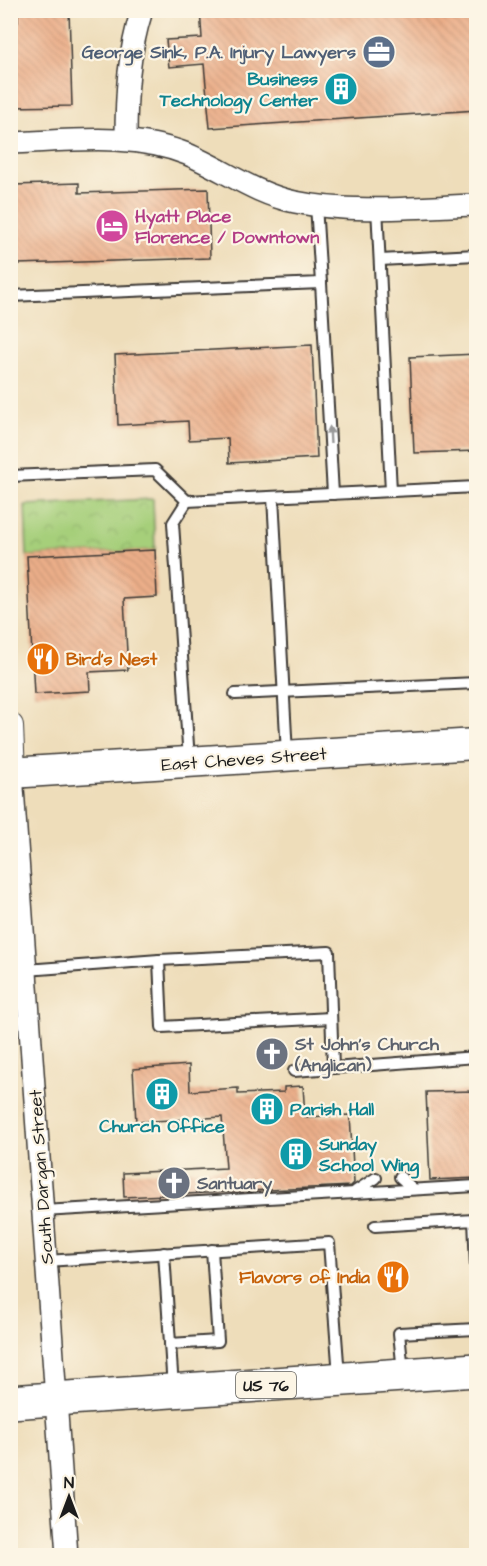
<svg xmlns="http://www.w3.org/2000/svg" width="487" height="1566" viewBox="0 0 487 1566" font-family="'Architects Daughter',sans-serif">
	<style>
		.park { fill: url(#park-crowns); stroke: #61764b; stroke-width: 1.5 }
		.building { fill: url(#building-back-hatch) }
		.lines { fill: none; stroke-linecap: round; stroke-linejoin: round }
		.service-casing { stroke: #3c3934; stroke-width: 14 }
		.minor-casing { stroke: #3c3934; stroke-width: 24 }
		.tertiary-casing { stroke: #3c3934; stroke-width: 28 }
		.secondary-casing { stroke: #3c3934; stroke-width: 33 }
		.trunk-casing { stroke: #3c3934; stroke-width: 36 }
		.service { stroke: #fff; stroke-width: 10 }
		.minor { stroke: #fff; stroke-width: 21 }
		.tertiary { stroke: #fff; stroke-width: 26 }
		.secondary { stroke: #fff; stroke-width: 30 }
		.trunk { stroke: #fff; stroke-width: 33 }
		.oneway { fill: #999 }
		.labels { text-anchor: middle; stroke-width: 4.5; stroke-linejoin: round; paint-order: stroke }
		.shield { fill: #fcf5e5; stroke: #5f5d58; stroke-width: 1.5 }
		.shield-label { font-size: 16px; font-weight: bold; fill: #1c1c1c }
		.service-label { font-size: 18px; font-weight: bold; fill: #4e5e75; stroke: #fcf5e5; text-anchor: end }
		.culture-label { font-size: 18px; font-weight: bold; fill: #0d838f; stroke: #fcf5e5; text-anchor: start }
		.hotel-label { font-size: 18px; font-weight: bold; fill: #b23c85; stroke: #fcf5e5; text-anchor: start }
		.food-label { font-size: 18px; font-weight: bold; fill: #c56008; stroke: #fcf5e5; text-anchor: start }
		.street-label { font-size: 18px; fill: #1c1c1c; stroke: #fcf5e5 }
		.worship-label { font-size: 18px; font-weight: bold; fill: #5b616d; stroke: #fcf5e5; text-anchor: start }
	</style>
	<defs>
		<pattern id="park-crowns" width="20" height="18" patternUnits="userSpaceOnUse" patternTransform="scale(1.5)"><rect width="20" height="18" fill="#a6cf7a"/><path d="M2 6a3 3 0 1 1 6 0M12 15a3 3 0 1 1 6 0" fill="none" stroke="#8eb169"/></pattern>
		<pattern id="building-back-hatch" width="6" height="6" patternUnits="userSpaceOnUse" patternTransform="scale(1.5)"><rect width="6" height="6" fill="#ebae89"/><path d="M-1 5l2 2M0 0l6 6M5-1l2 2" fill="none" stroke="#c99576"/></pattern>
	</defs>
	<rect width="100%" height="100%" fill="#fcf5e5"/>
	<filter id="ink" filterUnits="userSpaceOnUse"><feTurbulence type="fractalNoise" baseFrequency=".0167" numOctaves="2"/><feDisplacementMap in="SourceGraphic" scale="12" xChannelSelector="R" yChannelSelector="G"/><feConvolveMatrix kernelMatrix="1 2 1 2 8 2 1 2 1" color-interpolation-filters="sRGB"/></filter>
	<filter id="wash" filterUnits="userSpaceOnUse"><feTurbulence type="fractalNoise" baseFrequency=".008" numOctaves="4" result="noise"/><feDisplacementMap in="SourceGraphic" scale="24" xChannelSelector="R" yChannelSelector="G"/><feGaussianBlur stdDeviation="1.35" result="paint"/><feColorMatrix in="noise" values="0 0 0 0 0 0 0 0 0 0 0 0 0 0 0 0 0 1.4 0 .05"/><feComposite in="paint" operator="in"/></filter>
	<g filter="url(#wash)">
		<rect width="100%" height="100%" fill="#eeddba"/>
		<path class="park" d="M153,499L155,550L27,556L25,505Z"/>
		<g id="blocks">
			<g class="building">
				<path d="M18,10H69L72,106L10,107V22H18Z"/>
				<path d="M200,10H477V110L210,128L204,64L169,67L166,40L202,38Z"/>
				<path d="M79,183V193L208,189L210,258L17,264L14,185Z"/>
				<path d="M312,345L317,458L229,463L228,438L189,440L188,421L118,425L115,355Z"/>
				<path d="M477,354V451L414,453L410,357Z"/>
				<path d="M155,550L157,597L124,599L128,670L89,672L90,691L34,694L27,556Z"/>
				<path d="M189,1065L190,1091L238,1088V1094L284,1092V1087L303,1086L305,1117L350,1115L354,1183L351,1186L124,1197L123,1173L226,1168L222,1117L136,1122L133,1069Z"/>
				<path d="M476,1091L477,1178L430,1180L426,1092Z"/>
			</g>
		</g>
	</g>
	<g filter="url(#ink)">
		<use href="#blocks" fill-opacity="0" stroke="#3c3934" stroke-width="1.5"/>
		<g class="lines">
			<defs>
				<g id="service">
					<path d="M377,207L391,491"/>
					<path d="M380,260L476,255"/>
					<path d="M321,283L333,494"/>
					<path d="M10,296L321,283L316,205"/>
					<path d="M10,476L155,470L187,501L476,487"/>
					<path d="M273,497L287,754"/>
					<path d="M187,501L173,523L189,760"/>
					<path d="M235,694L476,683"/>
					<path d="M159,960L162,1027L331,1018"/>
					<path d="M26,970L159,960L329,952L333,1068"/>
					<path d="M294,1071L476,1057"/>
					<path d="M400,1177L413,1189"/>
					<path d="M356,1191L376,1178"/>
					<path d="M43,1211L476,1186"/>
					<path d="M375,1226L474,1220L476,1267"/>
					<path d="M164,1253L173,1388"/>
					<path d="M46,1261L329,1243L339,1376"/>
					<path d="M170,1344L218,1341L212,1250"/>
					<path d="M403,1372L399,1333L476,1329"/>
				</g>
				<g id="minor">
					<path d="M126,140C126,95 128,54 142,10"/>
					<path d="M10,143C68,141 132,132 187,154C223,169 255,194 295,202C353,214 417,207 476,205"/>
					<path d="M12,773L67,1556"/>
				</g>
				<path id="tertiary" d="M10,726L12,773"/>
				<path id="secondary" d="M10,773L476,744"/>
				<path id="trunk" d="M10,1402L476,1370"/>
			</defs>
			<use href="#service" class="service-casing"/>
			<use href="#minor" class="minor-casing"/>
			<use href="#tertiary" class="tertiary-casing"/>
			<use href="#secondary" class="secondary-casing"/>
			<use href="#trunk" class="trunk-casing"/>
			<use href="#service" class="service"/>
			<use href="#minor" class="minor"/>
			<use href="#tertiary" class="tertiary"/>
			<use href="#secondary" class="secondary"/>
			<use href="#trunk" class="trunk"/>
		</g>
		<defs><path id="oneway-solid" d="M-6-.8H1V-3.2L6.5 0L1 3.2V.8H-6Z" transform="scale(1.5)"/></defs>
		<use class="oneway" href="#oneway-solid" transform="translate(330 435) rotate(-93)"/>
	</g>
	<defs>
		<symbol id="office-disc" viewBox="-11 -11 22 22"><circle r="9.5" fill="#5c6f8a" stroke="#fcf5e5"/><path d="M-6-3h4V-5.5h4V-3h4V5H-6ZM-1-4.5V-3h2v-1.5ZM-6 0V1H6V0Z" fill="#fff"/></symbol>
		<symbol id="building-disc" viewBox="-11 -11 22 22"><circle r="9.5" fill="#0f9aa8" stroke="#fcf5e5"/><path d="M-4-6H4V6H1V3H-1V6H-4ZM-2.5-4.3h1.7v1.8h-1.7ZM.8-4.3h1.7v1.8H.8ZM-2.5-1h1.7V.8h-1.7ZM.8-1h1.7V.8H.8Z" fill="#fff"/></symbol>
		<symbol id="hotel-disc" viewBox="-11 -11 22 22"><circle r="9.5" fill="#d1479c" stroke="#fcf5e5"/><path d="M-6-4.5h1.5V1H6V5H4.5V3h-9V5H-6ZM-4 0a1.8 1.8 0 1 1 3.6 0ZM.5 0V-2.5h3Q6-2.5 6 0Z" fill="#fff"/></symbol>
		<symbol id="restaurant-disc" viewBox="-11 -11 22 22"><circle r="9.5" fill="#e8710a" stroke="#fcf5e5"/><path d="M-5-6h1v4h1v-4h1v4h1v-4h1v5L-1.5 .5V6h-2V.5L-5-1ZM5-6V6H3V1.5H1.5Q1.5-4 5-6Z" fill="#fff"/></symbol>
		<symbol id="church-disc" viewBox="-11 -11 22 22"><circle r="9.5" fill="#6b7280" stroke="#fcf5e5"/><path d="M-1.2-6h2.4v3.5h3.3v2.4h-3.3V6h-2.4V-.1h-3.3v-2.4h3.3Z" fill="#fff"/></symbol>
	</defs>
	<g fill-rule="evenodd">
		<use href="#office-disc" x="360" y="33" width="38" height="38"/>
		<use href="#building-disc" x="322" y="70" width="38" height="38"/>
		<use href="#hotel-disc" x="93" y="207" width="38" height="38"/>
		<use href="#restaurant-disc" x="24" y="640" width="38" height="38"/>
		<use href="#church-disc" x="253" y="1035" width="38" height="38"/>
		<use href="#building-disc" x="143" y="1075" width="38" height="38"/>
		<use href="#building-disc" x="248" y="1090" width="38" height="38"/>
		<use href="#building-disc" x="277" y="1135" width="38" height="38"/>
		<use href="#church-disc" x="155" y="1164" width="38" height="38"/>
		<use href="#restaurant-disc" x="374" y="1258" width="38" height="38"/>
	</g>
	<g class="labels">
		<rect class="shield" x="236" y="1372" width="60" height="26" rx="4.5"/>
		<g class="shield-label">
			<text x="266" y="1391">US 76</text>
		</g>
		<g class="service-label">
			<text x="356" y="58">George Sink, P.A. Injury Lawyers</text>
		</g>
		<g class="culture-label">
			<text x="318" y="85" text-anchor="end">Business<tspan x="318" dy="21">Technology Center</tspan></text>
			<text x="290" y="1115">Parish Hall</text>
			<text x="162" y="1132" text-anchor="middle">Church Office</text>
			<text x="319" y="1150">Sunday<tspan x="319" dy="21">School Wing</tspan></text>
		</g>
		<g class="hotel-label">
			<text x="135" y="222">Hyatt Place<tspan x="135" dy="21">Florence / Downtown</tspan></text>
		</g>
		<g class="food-label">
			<text x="66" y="665">Bird's Nest</text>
			<text x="370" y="1283" text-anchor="end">Flavors of India</text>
		</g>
		<g class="street-label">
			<text transform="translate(244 759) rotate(-4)" y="6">East Cheves Street</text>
			<text transform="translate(41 1177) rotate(-94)" y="6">South Dargan Street</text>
		</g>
		<g class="worship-label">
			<text x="295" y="1050">St John's Church<tspan x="295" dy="21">(Anglican)</tspan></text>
			<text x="197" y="1189">Santuary</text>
		</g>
	</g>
	<rect width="487" height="1566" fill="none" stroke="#fcf5e5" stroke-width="36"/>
	<g transform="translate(69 1497)" stroke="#fcf5e5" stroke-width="4.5" paint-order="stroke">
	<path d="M0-4.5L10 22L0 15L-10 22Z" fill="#1c1c1c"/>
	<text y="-9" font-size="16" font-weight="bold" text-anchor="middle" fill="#1c1c1c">N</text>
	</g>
</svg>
